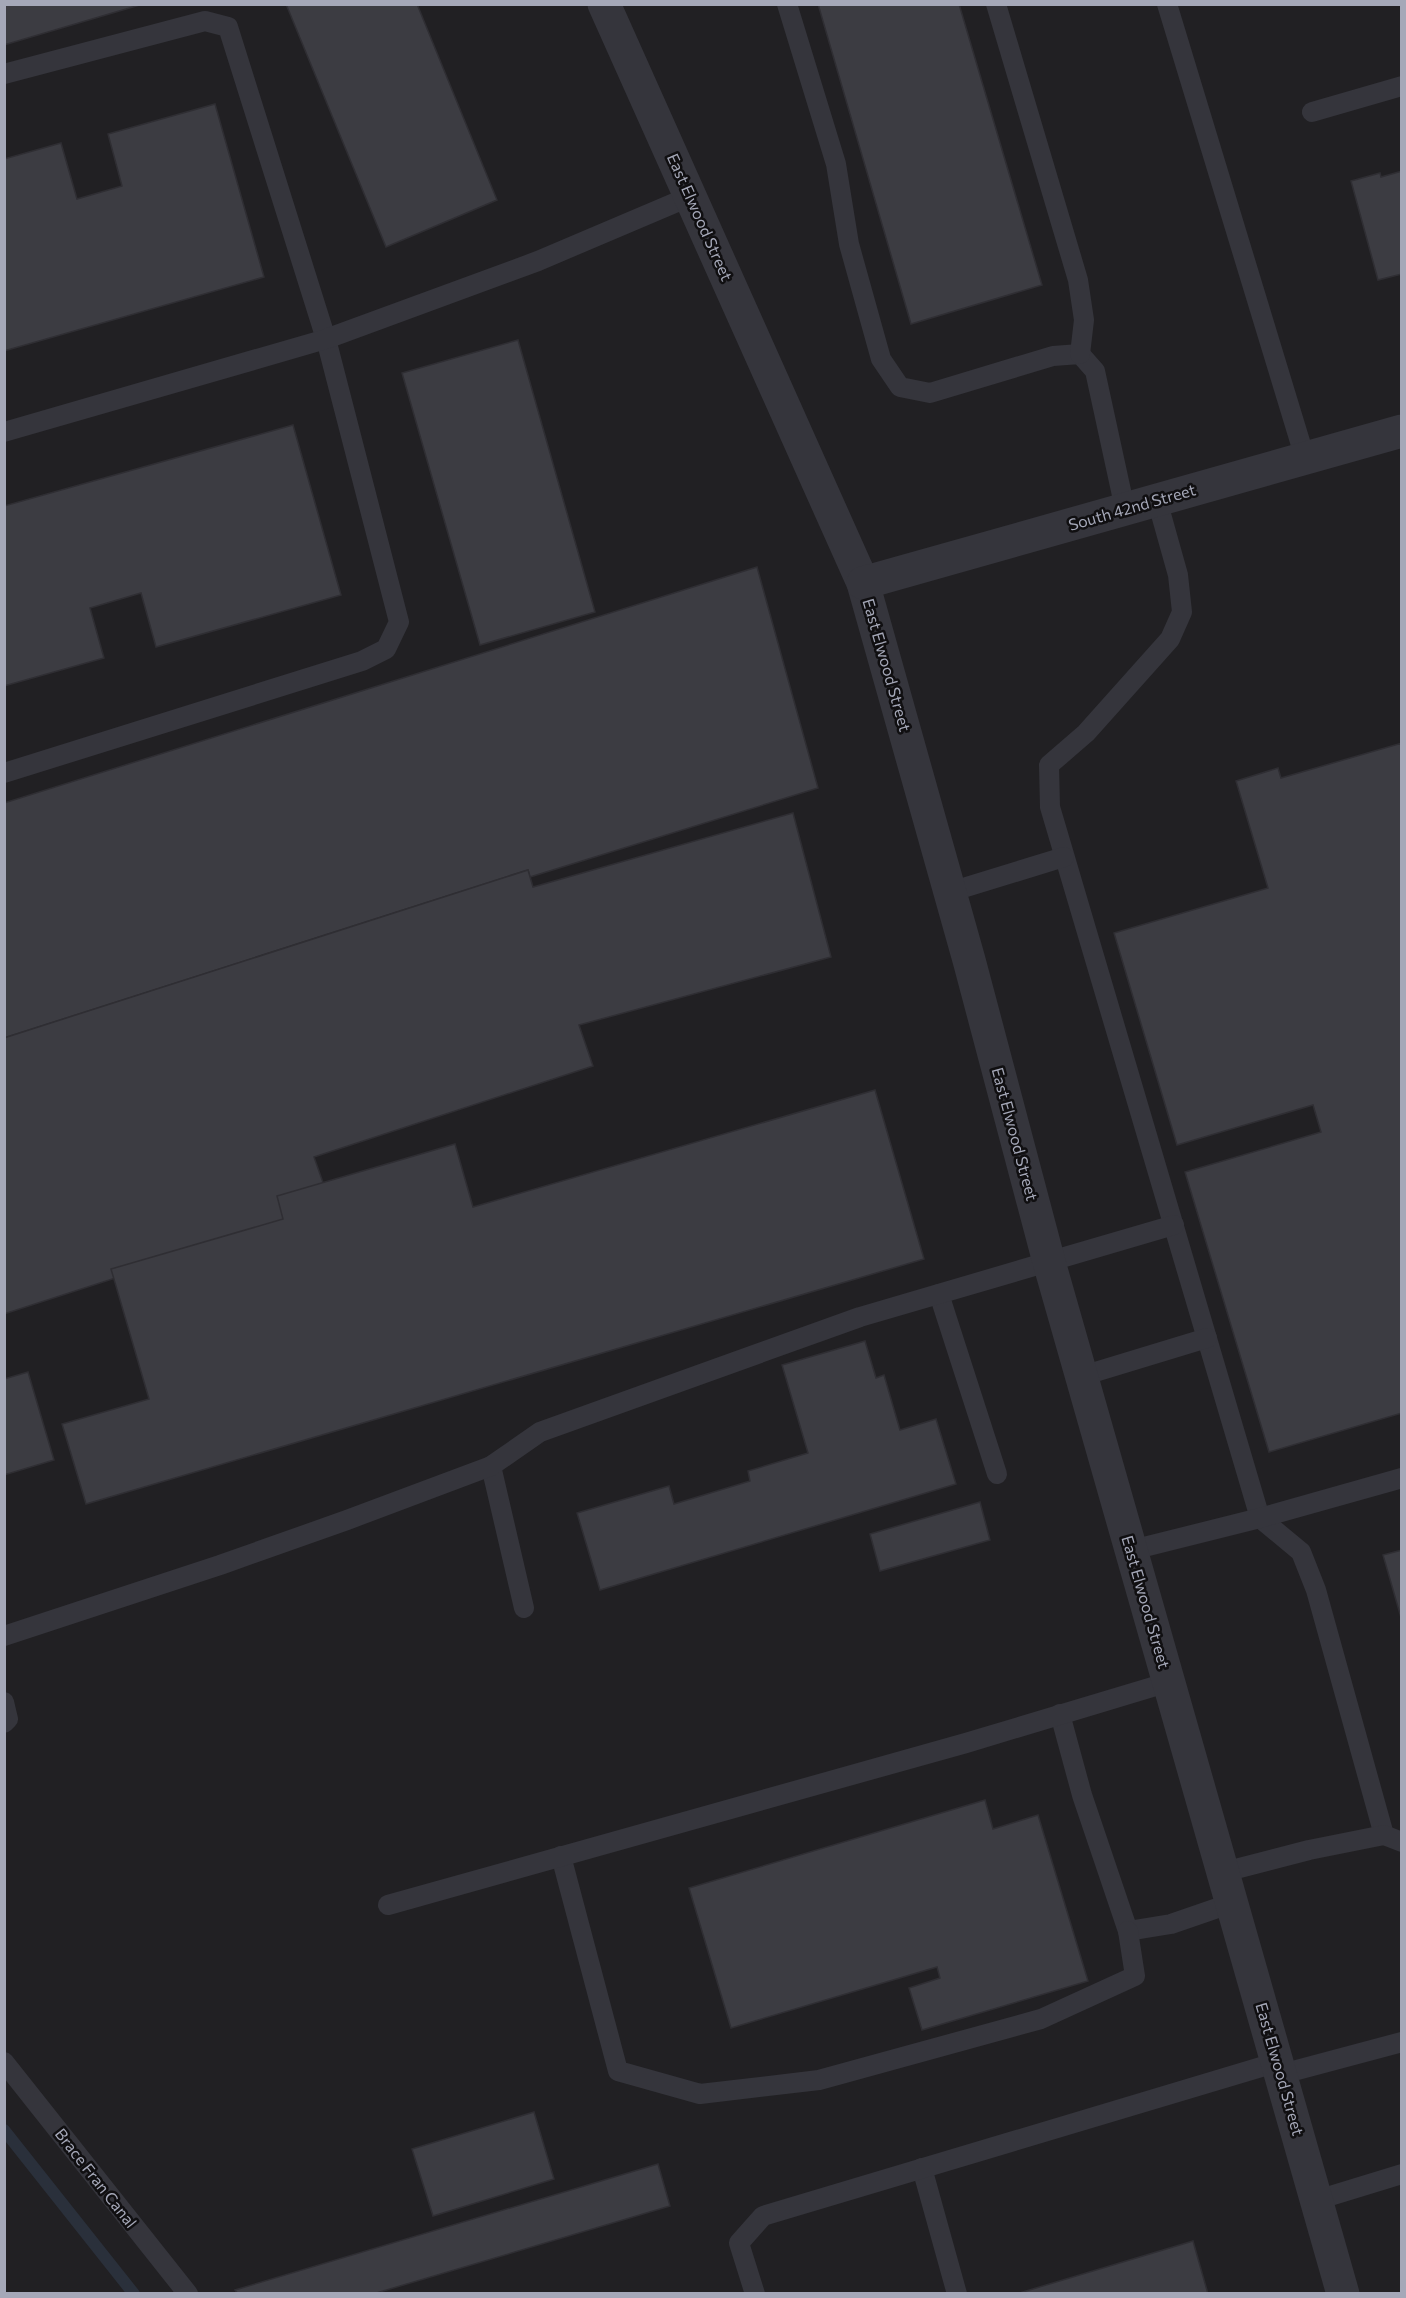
<svg xmlns="http://www.w3.org/2000/svg" width="1406" height="2298" viewBox="0 0 1406 2298" font-family="Commissioner,sans-serif">
	<style>
		.built { fill: #212023 }
		.lines { fill: none; stroke-linecap: round; stroke-linejoin: round }
		.stream { stroke: #2a303b; stroke-width: 12 }
		.building { fill: #3c3c42; stroke: #2f2e33; stroke-width: 1.5 }
		.lane { stroke: #35353c; stroke-width: 20 }
		.street { stroke: #35353c; stroke-width: 33 }
		.labels { text-anchor: middle; stroke-width: 5; stroke-linejoin: round; paint-order: stroke }
		.street-label { font-size: 16px; fill: #a5a8b8; stroke: #100f11 }
	</style>
	<rect width="100%" height="100%" fill="#151416"/>
	<rect class="built" x="5" y="5" width="1396" height="2288"/>
	<g class="lines">
		<path class="stream" d="M4,2130L134,2294"/>
	</g>
	<g class="building">
		<path d="M4,4H143L4,45Z"/>
		<path d="M286,4H417L497,200L386,247Z"/>
		<path d="M818,4H959L1042,285L911,324Z"/>
		<path d="M215,104L264,277L4,351V159L61,143L77,199L122,186L108,134Z"/>
		<path d="M1402,171V274L1378,280L1351,181L1380,173L1381,177Z"/>
		<path d="M518,340L595,612L480,645L402,373Z"/>
		<path d="M293,425L341,595L156,647L141,593L90,608L104,658L4,686V506Z"/>
		<path d="M757,567L818,788L530,877L528,870L4,1038V803Z"/>
		<path d="M1402,743V1413L1269,1452L1185,1172L1321,1132L1313,1105L1177,1145L1114,933L1268,888L1236,781L1278,768L1281,778Z"/>
		<path d="M793,813L831,957L579,1025L593,1066L314,1157L332,1208L4,1314V1038L528,870L533,887Z"/>
		<path d="M875,1090L924,1259L86,1504L62,1424L149,1399L111,1269L283,1219L277,1196L455,1144L473,1207Z"/>
		<path d="M865,1341L876,1378L884,1375L900,1430L936,1419L956,1484L600,1590L577,1513L669,1486L674,1504L750,1481L748,1471L808,1453L782,1365Z"/>
		<path d="M28,1372L54,1460L4,1475V1379Z"/>
		<path d="M980,1502L990,1540L880,1571L870,1534Z"/>
		<path d="M1402,1550V1621L1383,1555Z"/>
		<path d="M985,1800L993,1829L1038,1815L1088,1981L922,2030L909,1988L940,1978L937,1967L731,2028L689,1888Z"/>
		<path d="M534,2112L554,2179L433,2216L412,2149Z"/>
		<path d="M658,2164L670,2206L373,2294H238L235,2290Z"/>
		<path d="M1193,2241L1208,2294H1016Z"/>
	</g>
	<g class="lines">
		<g class="lane">
			<path d="M787,4L836,164L849,244L881,359L900,387L930,393L1053,356L1080,354L1095,371L1125,509"/>
			<path d="M996,4L1078,280L1084,320L1080,354"/>
			<path d="M1167,4L1305,458"/>
			<path d="M4,74L205,21L228,27L326,339L399,622L386,649L362,661L4,773"/>
			<path d="M1312,112L1402,86"/>
			<path d="M4,432L326,339L538,261L691,196"/>
			<path d="M1157,500L1178,575L1182,612L1170,639L1086,733L1049,765L1050,807L1260,1518L1301,1552L1316,1590L1384,1835"/>
			<path d="M950,892L1064,857"/>
			<path d="M939,1294L997,1474"/>
			<path d="M1082,1376L1207,1338"/>
			<path d="M491,1466L524,1608"/>
			<path d="M1132,1550L1260,1518L1402,1478"/>
			<path d="M4,1636L220,1565L347,1520L491,1466L540,1432L860,1317L1174,1225"/>
			<path d="M4,1702L8,1719L4,1723"/>
			<path d="M1060,1714L1082,1795L1128,1931L1171,1924L1232,1903"/>
			<path d="M561,1856L618,2071L700,2094L819,2080L1041,2019L1135,1976L1128,1931"/>
			<path d="M1224,1872L1309,1850L1384,1835L1402,1842"/>
			<path d="M388,1905L966,1743L1169,1682"/>
			<path d="M4,2062L188,2294"/>
			<path d="M1282,2074L1402,2042"/>
			<path d="M922,2168L957,2294"/>
			<path d="M1317,2200L1402,2174"/>
			<path d="M755,2294L739,2243L763,2216L1278,2062"/>
		</g>
		<g class="street">
			<path d="M604,4L863,583L969,960L1049,1262L1343,2294"/>
			<path d="M863,583L1402,431"/>
		</g>
	</g>
	<g class="labels">
		<g class="street-label">
			<text transform="translate(700 217) rotate(66)" y="6">East Elwood Street</text>
			<text transform="translate(1132 507) rotate(-16)" y="6">South 42nd Street</text>
			<text transform="translate(887 665) rotate(74)" y="6">East Elwood Street</text>
			<text transform="translate(1015 1134) rotate(75)" y="6">East Elwood Street</text>
			<text transform="translate(1146 1602) rotate(74)" y="6">East Elwood Street</text>
			<text transform="translate(1280 2069) rotate(74)" y="6">East Elwood Street</text>
			<text transform="translate(96 2178) rotate(52)" y="6">Brace Fran Canal</text>
		</g>
	</g>
	<rect width="1406" height="2298" fill="none" stroke="#a5a8b8" stroke-width="12"/>
</svg>
